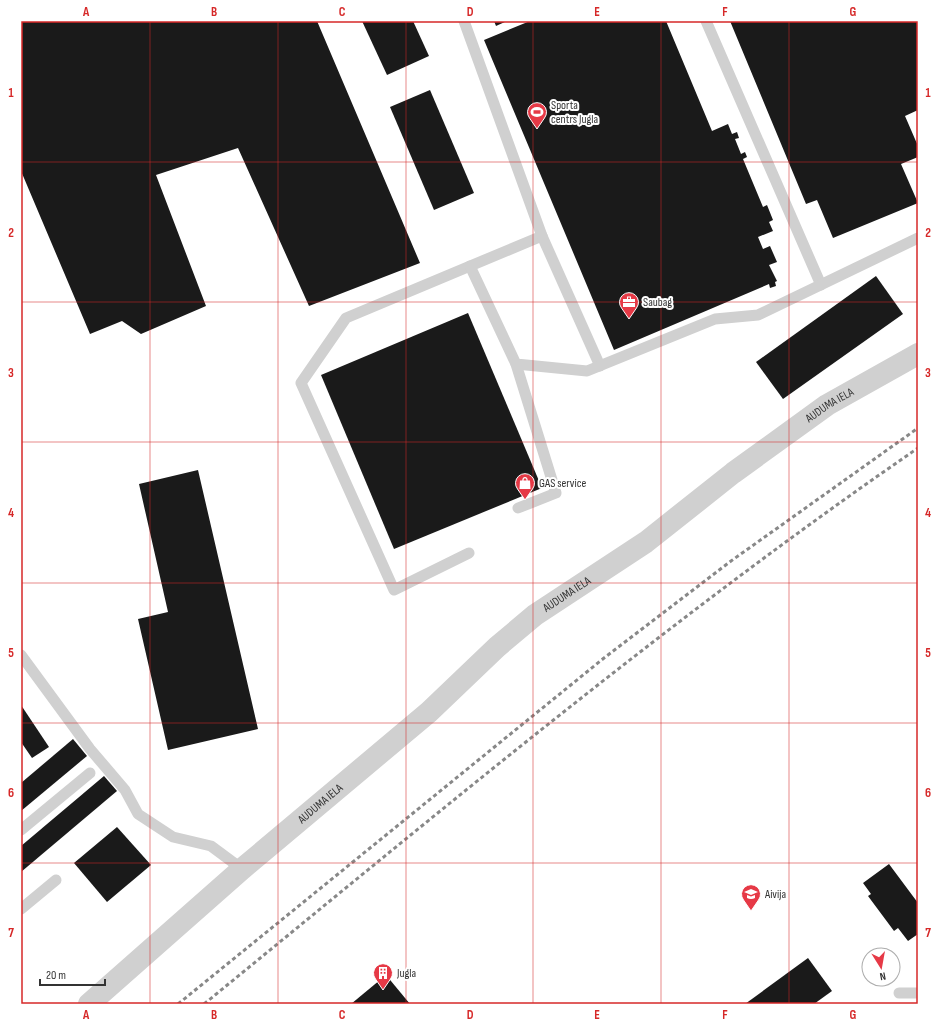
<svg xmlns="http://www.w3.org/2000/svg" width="939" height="1025" viewBox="0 0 939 1025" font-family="'Sofia Sans Condensed',sans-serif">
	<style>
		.building { fill: #1a1a1a }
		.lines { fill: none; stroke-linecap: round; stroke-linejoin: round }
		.lane { stroke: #d0d0d0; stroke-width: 11 }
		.street { stroke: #d0d0d0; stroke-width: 22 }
		.rail { stroke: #888; stroke-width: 3; stroke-dasharray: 4 3; stroke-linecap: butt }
		.grid { fill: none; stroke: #d62828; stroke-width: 1; stroke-opacity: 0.55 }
		.labels { text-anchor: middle; stroke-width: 4; stroke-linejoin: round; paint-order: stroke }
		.poi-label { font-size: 12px; fill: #333; stroke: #fff; text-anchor: start }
		.street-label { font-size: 12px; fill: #333; stroke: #fff }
		.neatline { fill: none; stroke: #d62828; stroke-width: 1.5 }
		.grid-label { font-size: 13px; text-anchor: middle; font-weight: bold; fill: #d62828 }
	</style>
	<rect width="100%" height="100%" fill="#fff"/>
	<g class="building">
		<path d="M21,21H317L420,263L309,306L238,148L156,175L206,306L141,334L122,321L90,334L21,171Z"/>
		<path d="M362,21H413L429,56L387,75Z"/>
		<path d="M494,21H507L496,26Z"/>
		<path d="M530,21H666L712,131L728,124L732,134L737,132L739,138L735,139L741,154L745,152L747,157L743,159L763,207L767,205L773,220L769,222L773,231L758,237L763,249L770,246L777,262L769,265L777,281L775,282L776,286L770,288L769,284L614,350L484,40Z"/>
		<path d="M730,21H918V110L905,116L918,146V157L901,164L918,203L833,238L817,200L806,204Z"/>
		<path d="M430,90L474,193L434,210L390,107Z"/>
		<path d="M876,276L903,314L783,399L756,362Z"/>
		<path d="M468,313L542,488L394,549L321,375Z"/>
		<path d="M198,470L258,729L168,750L138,619L168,612L139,484Z"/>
		<path d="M21,705L49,747L32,758L21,742Z"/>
		<path d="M73,739L87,756L21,811V783Z"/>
		<path d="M104,776L117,791L21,872V846Z"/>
		<path d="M117,827L151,865L107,902L74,863Z"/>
		<path d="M889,864L918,903V934L908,941L898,928L894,931L868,896L871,894L863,883Z"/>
		<path d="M808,958L832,991L814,1004H745Z"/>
		<path d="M386,975L410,1004H351Z"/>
	</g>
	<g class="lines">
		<g class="lane">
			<path d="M464,21L542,236L346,318L301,383L394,590L469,553"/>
			<path d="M706,21L821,285"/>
			<path d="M542,236L600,366"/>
			<path d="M470,266L516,364L587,371L715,319L758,315L918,238"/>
			<path d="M516,364L556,493L518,508"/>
			<path d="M21,655L90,749L125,790L138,814L173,837L211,846L242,869"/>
			<path d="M21,830L90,773"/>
			<path d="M21,909L56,880"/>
			<path d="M899,993H918"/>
		</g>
		<path class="street" id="s1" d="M89,1004L242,869L429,712L497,647L535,615L646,542L733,473L827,405L918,354"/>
		<g class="rail">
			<path d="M178,1004L604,658L731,561L918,428"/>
			<path d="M204,1004C438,813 669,619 918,448"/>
		</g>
	</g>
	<path class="grid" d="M150,21V1004M278,21V1004M406,21V1004M533,21V1004M661,21V1004M789,21V1004M21,162H918M21,302H918M21,442H918M21,583H918M21,723H918M21,863H918"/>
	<defs>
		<symbol id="stadium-pin" viewBox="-11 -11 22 30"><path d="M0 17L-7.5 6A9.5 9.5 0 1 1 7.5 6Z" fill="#e63946" stroke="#fff"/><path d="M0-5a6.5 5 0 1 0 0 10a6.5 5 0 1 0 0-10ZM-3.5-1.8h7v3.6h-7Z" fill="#fff"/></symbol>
		<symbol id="office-pin" viewBox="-11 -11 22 30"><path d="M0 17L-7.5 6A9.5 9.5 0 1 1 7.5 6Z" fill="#e63946" stroke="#fff"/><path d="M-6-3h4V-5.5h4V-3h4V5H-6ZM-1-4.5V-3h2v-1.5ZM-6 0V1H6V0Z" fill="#fff"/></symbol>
		<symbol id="shop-pin" viewBox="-11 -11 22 30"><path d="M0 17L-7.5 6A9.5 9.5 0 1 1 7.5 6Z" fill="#e63946" stroke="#fff"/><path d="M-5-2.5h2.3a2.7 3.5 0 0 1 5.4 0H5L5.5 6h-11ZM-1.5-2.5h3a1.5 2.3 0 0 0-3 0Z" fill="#fff"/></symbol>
		<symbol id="school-pin" viewBox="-11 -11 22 30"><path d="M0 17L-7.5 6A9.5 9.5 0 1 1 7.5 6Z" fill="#e63946" stroke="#fff"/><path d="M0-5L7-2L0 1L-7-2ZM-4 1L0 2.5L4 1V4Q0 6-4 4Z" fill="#fff"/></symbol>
		<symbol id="building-pin" viewBox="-11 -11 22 30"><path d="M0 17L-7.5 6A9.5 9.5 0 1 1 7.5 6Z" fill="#e63946" stroke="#fff"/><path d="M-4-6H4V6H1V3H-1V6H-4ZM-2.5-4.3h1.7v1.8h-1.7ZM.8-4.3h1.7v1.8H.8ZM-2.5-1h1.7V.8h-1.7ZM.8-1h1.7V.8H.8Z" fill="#fff"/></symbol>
	</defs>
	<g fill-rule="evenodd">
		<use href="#stadium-pin" x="526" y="101" width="22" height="30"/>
		<use href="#office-pin" x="618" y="291" width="22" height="30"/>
		<use href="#shop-pin" x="514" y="472" width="22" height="30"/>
		<use href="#school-pin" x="740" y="883" width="22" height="30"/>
		<use href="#building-pin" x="372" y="962" width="22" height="30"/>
	</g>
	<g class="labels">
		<g class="poi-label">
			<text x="551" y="109">Sporta<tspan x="551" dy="14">centrs Jugla</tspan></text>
			<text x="643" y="306">Saubag</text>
			<text x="539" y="487">GAS service</text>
			<text x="765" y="898">Aivija</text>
			<text x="397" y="977">Jugla</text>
		</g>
		<g class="street-label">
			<text dy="4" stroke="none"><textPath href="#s1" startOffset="954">AUDUMA IELA</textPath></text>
			<text dy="4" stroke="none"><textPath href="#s1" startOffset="630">AUDUMA IELA</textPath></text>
			<text dy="4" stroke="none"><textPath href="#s1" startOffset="306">AUDUMA IELA</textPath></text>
		</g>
	</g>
	<rect width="939" height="1025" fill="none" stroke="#ffffff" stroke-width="44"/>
	<g transform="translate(881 967) rotate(169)"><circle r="19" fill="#ffffff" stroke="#adadad"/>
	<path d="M0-3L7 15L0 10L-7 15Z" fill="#e63946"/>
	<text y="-6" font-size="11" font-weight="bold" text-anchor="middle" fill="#333333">N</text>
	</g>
	<path d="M40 979v6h65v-6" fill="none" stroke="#333333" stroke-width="2"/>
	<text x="46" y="979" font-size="12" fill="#333333" stroke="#ffffff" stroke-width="3" paint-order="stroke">20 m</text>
	<rect x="22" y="22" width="895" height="981" class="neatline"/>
	<g class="grid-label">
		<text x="86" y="16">A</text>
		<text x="214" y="16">B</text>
		<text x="342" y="16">C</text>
		<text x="470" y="16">D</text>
		<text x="597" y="16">E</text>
		<text x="725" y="16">F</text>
		<text x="853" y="16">G</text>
		<text x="11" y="97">1</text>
		<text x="928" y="97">1</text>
		<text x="11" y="237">2</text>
		<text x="928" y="237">2</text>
		<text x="11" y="377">3</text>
		<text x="928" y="377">3</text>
		<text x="11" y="517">4</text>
		<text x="928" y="517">4</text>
		<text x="11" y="657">5</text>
		<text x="928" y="657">5</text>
		<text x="11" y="797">6</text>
		<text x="928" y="797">6</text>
		<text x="11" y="937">7</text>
		<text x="928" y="937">7</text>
		<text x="86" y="1019">A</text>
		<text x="214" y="1019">B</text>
		<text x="342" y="1019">C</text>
		<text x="470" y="1019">D</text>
		<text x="597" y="1019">E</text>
		<text x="725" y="1019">F</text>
		<text x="853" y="1019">G</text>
	</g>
</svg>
